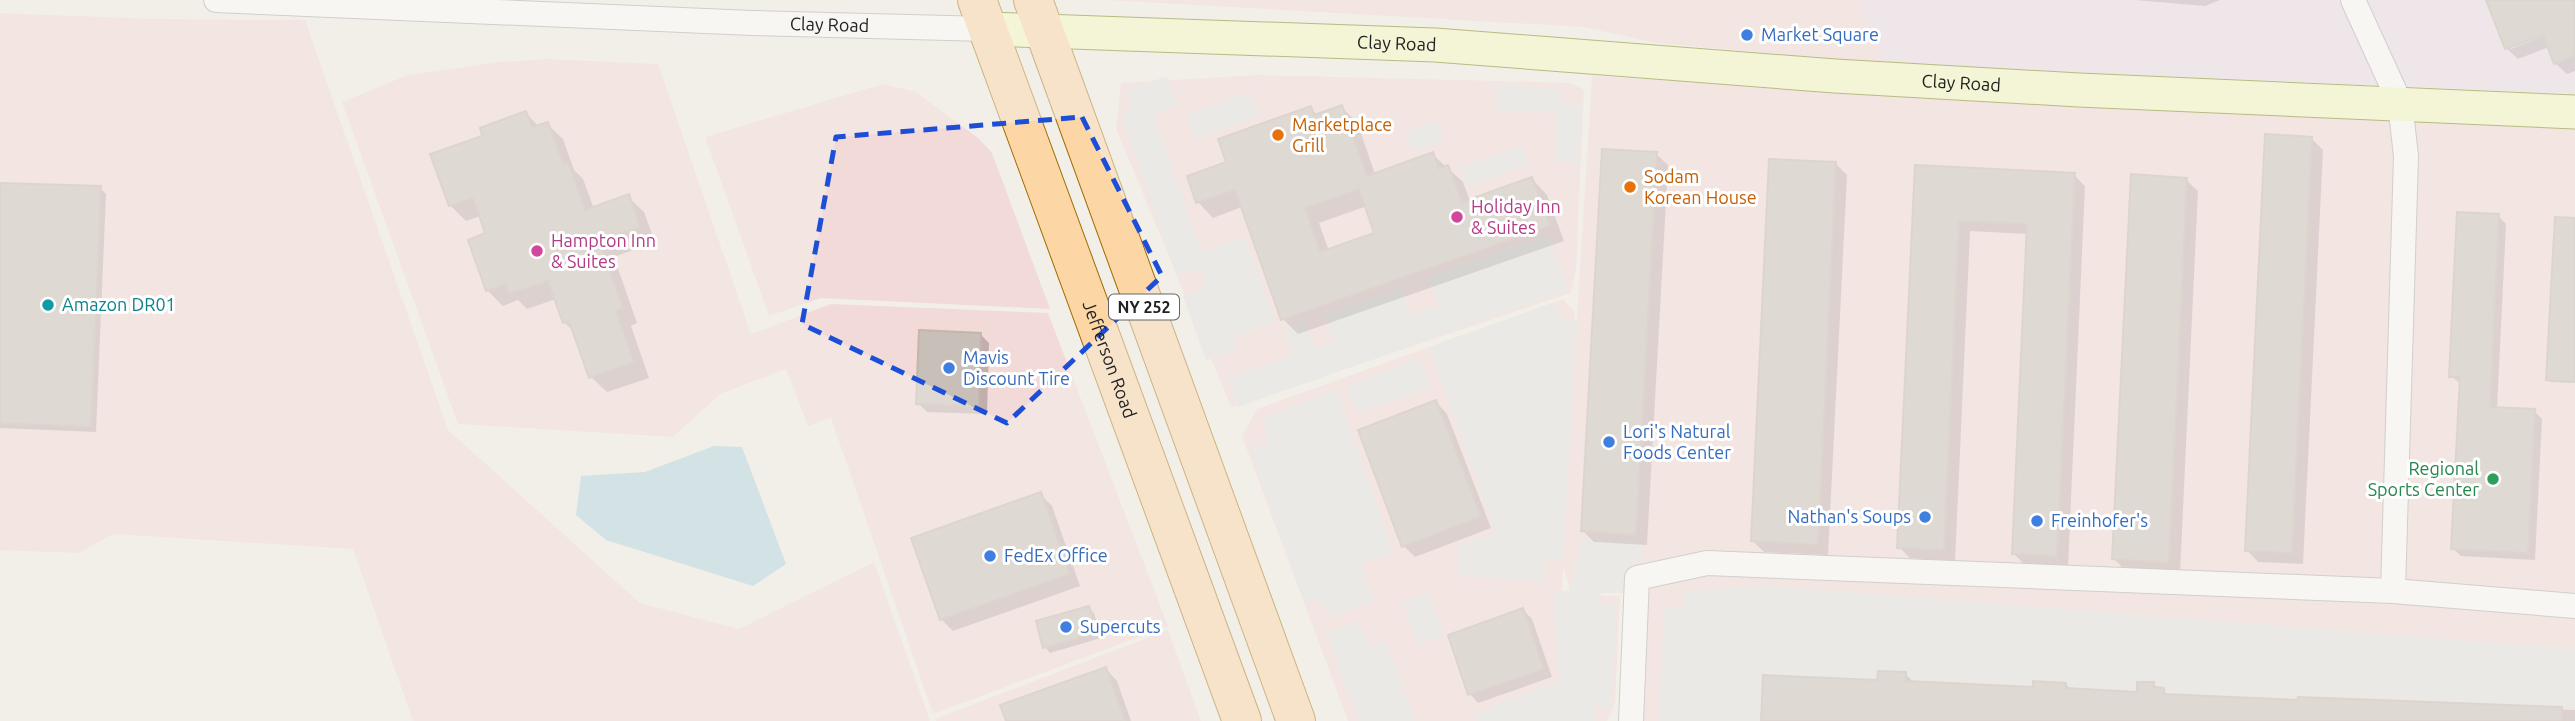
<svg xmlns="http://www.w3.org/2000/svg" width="2575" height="721" viewBox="0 0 2575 721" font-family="Ubuntu,sans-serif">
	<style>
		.commercial { fill: #f2dad9 }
		.industrial { fill: #ebdbe8 }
		.parking { fill: #e2e2e2 }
		.water { fill: #aad3df }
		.shadow { fill: #0003; fill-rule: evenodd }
		.building { fill: #c7bfb8; stroke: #c4b6ab; stroke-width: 2; fill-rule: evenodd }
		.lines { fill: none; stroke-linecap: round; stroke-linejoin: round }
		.street-casing { stroke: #a9a9a9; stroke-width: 26 }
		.secondary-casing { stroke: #707d05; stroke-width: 35 }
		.primary-casing { stroke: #a06b00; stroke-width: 40 }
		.street { stroke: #fff; stroke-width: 24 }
		.secondary { stroke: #f7fabf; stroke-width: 33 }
		.primary { stroke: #fcd6a4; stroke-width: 38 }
		.marked { fill: none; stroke: #1d4ed8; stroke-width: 5; stroke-dasharray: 14 9; stroke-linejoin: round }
		.shop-dot { fill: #3f7fe0; stroke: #fff; stroke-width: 2.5 }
		.food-dot { fill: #e8710a; stroke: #fff; stroke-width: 2.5 }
		.hotel-dot { fill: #d1479c; stroke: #fff; stroke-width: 2.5 }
		.culture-dot { fill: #0f9aa8; stroke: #fff; stroke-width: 2.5 }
		.leisure-dot { fill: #2e9e5b; stroke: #fff; stroke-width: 2.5 }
		.labels { text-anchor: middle; stroke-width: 6; stroke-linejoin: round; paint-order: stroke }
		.shield { fill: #fff; stroke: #646464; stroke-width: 2 }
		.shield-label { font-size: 16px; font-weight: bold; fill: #222 }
		.street-label { font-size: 18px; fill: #222; stroke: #fff }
		.shop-label { font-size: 18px; fill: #366cbe; stroke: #fff; text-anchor: start }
		.food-label { font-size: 18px; fill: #c56008; stroke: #fff; text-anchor: start }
		.hotel-label { font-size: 18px; fill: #b23c85; stroke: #fff; text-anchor: start }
		.culture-label { font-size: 18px; fill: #0d838f; stroke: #fff; text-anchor: start }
		.leisure-label { font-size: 18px; fill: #27864d; stroke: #fff; text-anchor: end }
	</style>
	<rect width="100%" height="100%" fill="#f2efe9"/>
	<g class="commercial">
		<path d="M1107,0H1859L1885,64L1656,43L1584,27Z"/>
		<path d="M0,13L153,19L305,20L448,430L640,603L739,629L874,562L930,721H413L353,549L113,534L79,553L0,550Z"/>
		<path d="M548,59L658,64L751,334L831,304L1048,313L1168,626L933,714L831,418L808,426L786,369L720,394L673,437L458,424L342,102L408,75L499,62Z"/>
		<path d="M1257,75L1571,83L1584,90L1576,268L1571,293L1231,407L1116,128L1121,83Z"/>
		<path d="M1592,76L2333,118L2575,129V721H1619L1625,593L1570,591L1563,564L1562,595L1620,596L1615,703L1607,721H1348L1242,436L1257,409L1563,299L1575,312L1569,448Z"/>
		<path d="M883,84L916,92L978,138L992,153L1050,309L821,298L769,316L705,137Z"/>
		<path d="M1168,630L1201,721H936L935,719Z"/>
	</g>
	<path class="industrial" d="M1859,0H2575V94L1885,64Z"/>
	<g class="parking">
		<path d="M1167,76L1177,106L1153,114L1201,252L1245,237L1275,322L1233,337L1237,350L1206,360L1183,296L1206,288L1200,268L1177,276L1121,114L1132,109L1126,90Z"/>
		<path d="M1497,85L1562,88V103L1582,104L1579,163L1555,162L1557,113L1496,110Z"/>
		<path d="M1251,92L1260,116L1195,139L1186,115Z"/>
		<path d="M1437,121L1444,141L1412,152L1405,133Z"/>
		<path d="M1522,145L1530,164L1466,187L1459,168Z"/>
		<path d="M1548,235L1568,290L1238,407L1228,378L1293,355L1284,330L1306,323L1316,349L1334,342L1324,315L1401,287L1411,314L1439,305L1429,277Z"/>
		<path d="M1556,302L1564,323L1577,319L1563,560H1545L1543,581L1458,576V545L1496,534L1429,347Z"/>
		<path d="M1419,358L1430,387L1357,413L1347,385Z"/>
		<path d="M1336,390L1394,553L1361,564L1374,602L1327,617L1322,600L1305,605L1250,448L1270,442L1262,418Z"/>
		<path d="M1581,539L1642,543L1641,562H1630L1625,592L1601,593L1600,603H1617L1611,707H1592L1596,721H1477L1474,713L1559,681L1553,591H1570Z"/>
		<path d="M1761,585L2575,649V708L2299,697L2297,700L2164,694V688L2154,687L2153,682H2138L2137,692L2066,688V683L2033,681V687L2011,686V698L2000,685L1906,681V672L1878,671L1877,680L1764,675L1761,721H1659L1664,607L1683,609V591Z"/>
		<path d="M1429,592L1444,635L1418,644L1402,601Z"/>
		<path d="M1358,622L1368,647L1386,641L1415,721H1359L1327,633Z"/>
	</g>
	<path class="water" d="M714,446L742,447L786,564L753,586L606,540L576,515L581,476L645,472Z"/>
	<g class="shadow">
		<path d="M2135,0H2220L2205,6Z"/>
		<path d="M2488,0H2575V71L2567,74L2555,63L2549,47L2518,59L2506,48ZM2550,30L2551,33L2510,49V45Z"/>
		<path d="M1341,107L1357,122L1375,174L1432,154L1463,182L1470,201L1532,179L1547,195L1564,241L1298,334L1283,319L1242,207L1213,218L1198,202L1228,163L1310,108L1317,115ZM1367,206L1376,234L1329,251L1319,223Z"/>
		<path d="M526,113L539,127L547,124L563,139L574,170L583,179L594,209L628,197L644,212L655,242L614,257L637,323L631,326L649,378L607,392L591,377L575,333L564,322L556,299L527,309L518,300L503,306L487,290V234L481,216L466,221L450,205L485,137Z"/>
		<path d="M2311,138L2323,150L2303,564L2258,562L2247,550Z"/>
		<path d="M1656,154L1668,165L1647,545L1594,542L1583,531Z"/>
		<path d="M1836,164L1847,175L1828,555L1764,552L1753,541Z"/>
		<path d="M1916,167L2074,175L2085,186L2068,567L2025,565L2013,553L2028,234L1970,231L1955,561L1910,558L1899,547Z"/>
		<path d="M2186,180L2198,191L2180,573L2125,570L2114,559Z"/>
		<path d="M0,184L100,188L106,194L96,432L0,428Z"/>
		<path d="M2498,216L2506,224L2497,409L2534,411L2542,419L2535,560L2461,556L2453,548L2461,384L2451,376Z"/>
		<path d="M2575,220V383L2550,382L2548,380Z"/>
		<path d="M980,334L989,343L987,414L927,412L918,403Z"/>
		<path d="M1436,402L1447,414L1491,528L1415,557L1404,546Z"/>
		<path d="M1040,494L1052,506L1080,586L953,631L941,619Z"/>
		<path d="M1089,608L1094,613L1101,638L1050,653L1045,647Z"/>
		<path d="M1523,610L1532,619L1552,677L1478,703L1470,694Z"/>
		<path d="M1106,669L1117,681L1131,721H1008Z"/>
		<path d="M1905,674L1915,683L2034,689L2066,684L2071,690L2139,693L2153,684L2170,696L2575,710V721H1763Z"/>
	</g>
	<g class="building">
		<path d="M2486,0H2575V56L2554,64L2543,35L2505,49Z"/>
		<path d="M1342,105L1367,176L1433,152L1439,169L1448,165L1462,202L1532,177L1550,226L1281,320L1235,190L1196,203L1187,176L1226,162L1218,139L1311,106L1314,115ZM1359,189L1374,233L1320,252L1305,208Z"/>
		<path d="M526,111L532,127L548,122L563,164L568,162L585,210L629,194L640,227L599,241L623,308L616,310L634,362L589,378L569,321L563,323L548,281L509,294L506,284L486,291L468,240L485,233L473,198L449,206L430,154L482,136L480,128Z"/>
		<path d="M2265,134L2312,137L2292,553L2245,551Z"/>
		<path d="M1602,149L1657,152L1636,535L1581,531Z"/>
		<path d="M1769,159L1836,162L1818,545L1751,541Z"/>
		<path d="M1915,165L2075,173L2057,556L2012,554L2027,224L1959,221L1944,550L1897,548Z"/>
		<path d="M2131,174L2187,178L2169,563L2112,559Z"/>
		<path d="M0,183L101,186L91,427L0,423Z"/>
		<path d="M2457,212L2499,214L2490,407L2535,409L2528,553L2451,549L2460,377H2449Z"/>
		<path d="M2555,217L2575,218V382L2546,380Z"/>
		<path d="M919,330L981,333L979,406L916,404Z"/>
		<path d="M1436,400L1481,517L1402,547L1358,430Z"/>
		<path d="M1041,492L1070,574L940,620L911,538Z"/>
		<path d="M1089,606L1097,632L1043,648L1036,621Z"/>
		<path d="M1523,608L1544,669L1468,695L1448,635Z"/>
		<path d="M1106,667L1125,721H1006L1000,705Z"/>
		<path d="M1878,671L1906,672V681L2033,687V681L2066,683V688L2137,692V682H2154V687L2164,688V694L2297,700L2298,697L2562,707V721H1761L1763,675L1877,680Z"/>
	</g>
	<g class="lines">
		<defs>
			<g id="street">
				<path id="s1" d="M216,0L752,23L987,29"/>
				<path d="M2353,0L2400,103L2406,156L2393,591"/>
				<path d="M1631,721L1637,578L1707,563L2393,591L2575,606"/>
			</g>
			<g id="secondary">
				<path id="s2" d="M987,29L1435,45L1835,76L2079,90L2575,112"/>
			</g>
			<g id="primary">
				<path id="s3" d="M977,0L1242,721"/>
				<path d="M1033,0L1296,721"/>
			</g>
		</defs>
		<use href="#street" class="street-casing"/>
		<use href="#secondary" class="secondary-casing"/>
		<use href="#primary" class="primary-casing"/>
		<use href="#street" class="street"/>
		<use href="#secondary" class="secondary"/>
		<use href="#primary" class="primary"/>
	</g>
	<path d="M0 0H2575V721H0ZM1082,117L1162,276L1007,423L802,324L836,137Z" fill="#f2efe9" fill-opacity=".55" fill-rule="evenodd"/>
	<path class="marked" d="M1082,117L1162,276L1007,423L802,324L836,137Z"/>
	<g class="shop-dot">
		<circle cx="1747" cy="35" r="7"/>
		<circle cx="949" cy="368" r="7"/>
		<circle cx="1609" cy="442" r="7"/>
		<circle cx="1925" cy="517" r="7"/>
		<circle cx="2037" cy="521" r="7"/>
		<circle cx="990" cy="556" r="7"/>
		<circle cx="1066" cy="627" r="7"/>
	</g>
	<g class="food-dot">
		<circle cx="1278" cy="135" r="7"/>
		<circle cx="1630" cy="187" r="7"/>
	</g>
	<g class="hotel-dot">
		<circle cx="1457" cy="217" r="7"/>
		<circle cx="537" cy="251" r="7"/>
	</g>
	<circle class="culture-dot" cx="48" cy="305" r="7"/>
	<circle class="leisure-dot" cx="2493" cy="479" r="7"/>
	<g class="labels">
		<rect class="shield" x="1109" y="294.5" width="70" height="25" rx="5"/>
		<g class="shield-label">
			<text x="1144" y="313">NY 252</text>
		</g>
		<g class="street-label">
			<text dy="6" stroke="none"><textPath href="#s1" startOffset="614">Clay Road</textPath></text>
			<text dy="6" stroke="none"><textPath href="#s2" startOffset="410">Clay Road</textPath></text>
			<text dy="6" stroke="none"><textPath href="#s2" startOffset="976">Clay Road</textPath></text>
			<text dy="6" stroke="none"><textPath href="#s3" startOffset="383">Jefferson Road</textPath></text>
		</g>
		<g class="shop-label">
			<text x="1761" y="41">Market Square</text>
			<text x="963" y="364">Mavis<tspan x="963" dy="21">Discount Tire</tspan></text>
			<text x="1623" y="438">Lori's Natural<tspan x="1623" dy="21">Foods Center</tspan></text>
			<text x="1911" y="523" text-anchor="end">Nathan's Soups</text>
			<text x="2051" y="527">Freinhofer's</text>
			<text x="1004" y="562">FedEx Office</text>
			<text x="1080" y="633">Supercuts</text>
		</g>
		<g class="food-label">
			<text x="1292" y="131">Marketplace<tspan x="1292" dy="21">Grill</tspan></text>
			<text x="1644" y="183">Sodam<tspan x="1644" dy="21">Korean House</tspan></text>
		</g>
		<g class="hotel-label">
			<text x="1471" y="213">Holiday Inn<tspan x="1471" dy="21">&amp; Suites</tspan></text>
			<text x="551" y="247">Hampton Inn<tspan x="551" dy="21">&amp; Suites</tspan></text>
		</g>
		<g class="culture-label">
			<text x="62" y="311">Amazon DR01</text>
		</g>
		<g class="leisure-label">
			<text x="2479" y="475">Regional<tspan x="2479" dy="21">Sports Center</tspan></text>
		</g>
	</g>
</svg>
